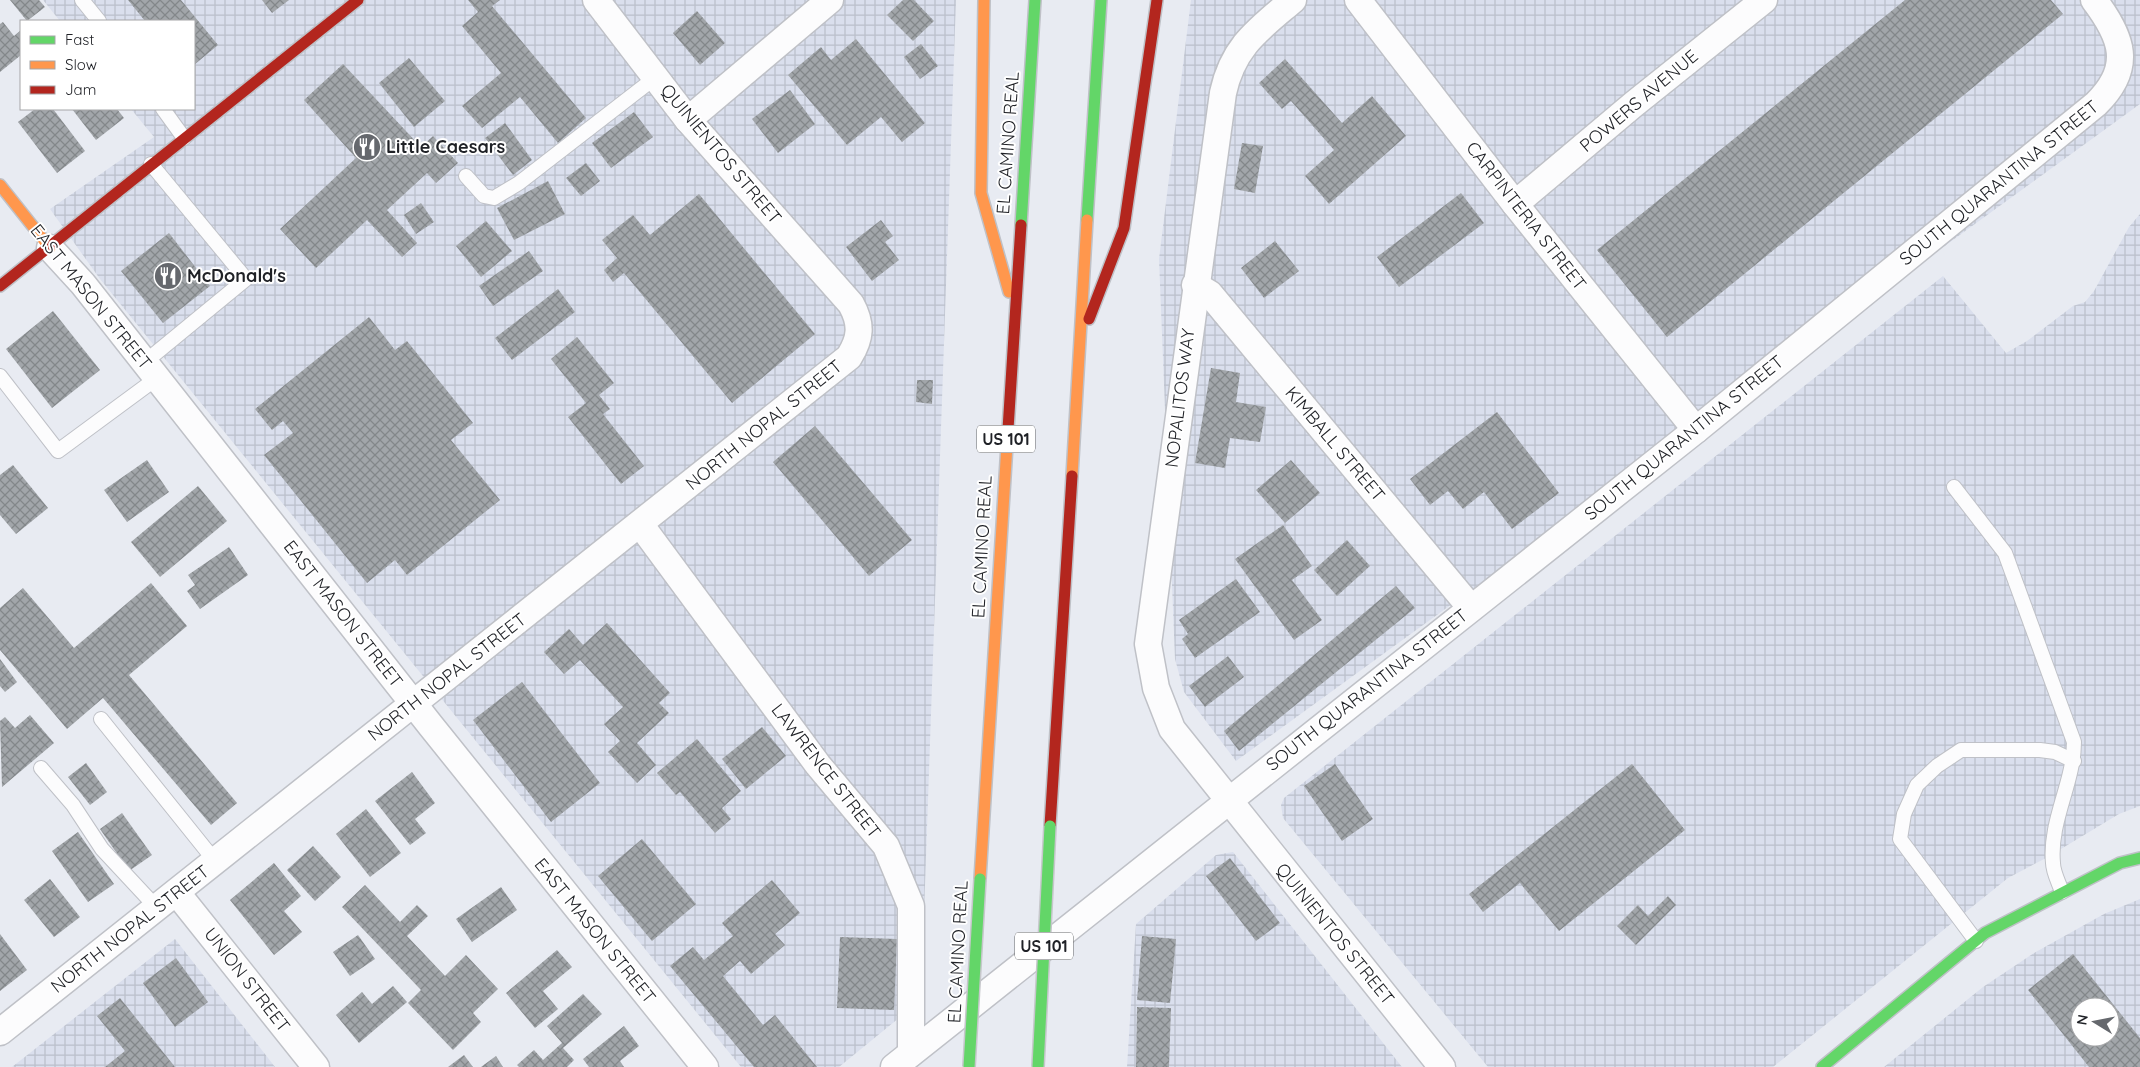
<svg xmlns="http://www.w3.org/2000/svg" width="2140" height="1067" viewBox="0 0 2140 1067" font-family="Quicksand,sans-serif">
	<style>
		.industrial { fill: url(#industrial-grid); fill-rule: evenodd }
		.building { fill: url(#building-cross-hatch); fill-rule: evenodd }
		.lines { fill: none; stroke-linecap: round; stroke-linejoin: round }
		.lane-casing { stroke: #bfc1c7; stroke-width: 16 }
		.street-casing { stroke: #bfc1c7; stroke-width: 29 }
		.fast-casing { stroke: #bfc1c7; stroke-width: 14 }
		.slow-casing { stroke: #bfc1c7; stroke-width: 14 }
		.jam-casing { stroke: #bfc1c7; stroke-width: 14 }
		.lane { stroke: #fcfcfd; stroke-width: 14 }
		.street { stroke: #fcfcfd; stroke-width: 26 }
		.fast { stroke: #63d668; stroke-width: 11 }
		.slow { stroke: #ff974d; stroke-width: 11 }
		.jam { stroke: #b3261e; stroke-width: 11 }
		.fast-bridge-casing { stroke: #c6c7cb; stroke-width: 14; stroke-linecap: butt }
		.fast-bridge { stroke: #63d668; stroke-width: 11 }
		.labels { text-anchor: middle; stroke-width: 4; stroke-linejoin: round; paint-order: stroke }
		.shield { fill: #fff; stroke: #626467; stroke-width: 1 }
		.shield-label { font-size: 16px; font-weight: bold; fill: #1f2126 }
		.street-label { font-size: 18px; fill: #1f2126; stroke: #fff }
		.poi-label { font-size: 18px; font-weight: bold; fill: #1f2126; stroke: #fff; text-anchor: start }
	</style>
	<defs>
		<pattern id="industrial-grid" width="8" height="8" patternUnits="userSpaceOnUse" patternTransform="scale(1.25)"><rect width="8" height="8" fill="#dadfed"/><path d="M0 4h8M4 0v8" fill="none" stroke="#bbbfcb"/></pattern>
		<pattern id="building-cross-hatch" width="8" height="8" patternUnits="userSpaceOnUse" patternTransform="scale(1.25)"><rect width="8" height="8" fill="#a2a6aa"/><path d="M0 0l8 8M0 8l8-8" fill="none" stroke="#83878a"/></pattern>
	</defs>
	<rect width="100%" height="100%" fill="#e8ebf2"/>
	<g class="industrial">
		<path d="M43,0H956L921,1000L839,1067H741L100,279L50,209L154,137L131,109H194V21H60Z"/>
		<path d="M1191,0H2140V104L1236,761L1184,692L1175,659L1159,259Z"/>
		<path d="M2140,214V806L2119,814L2046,858L2008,878L1773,1067H1488L1283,818L1281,805L1284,798L1943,276L2006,353L2027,341L2073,306L2085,302L2094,291L2129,227Z"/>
		<path d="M1233,852L1402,1067H1127L1136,924L1216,855Z"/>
		<path d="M2140,899V1067H1884L1983,987L2034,953L2104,914ZM2080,1007H2110V1037H2080Z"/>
		<path d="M175,939L275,1067H12Z"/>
	</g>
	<g class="building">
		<path d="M10,0H39L45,7L27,21Z"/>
		<path d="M128,0H181L218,45L194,65V21H145Z"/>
		<path d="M262,0H289L272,13Z"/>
		<path d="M468,0H500L492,6L586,118L558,143L520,97L482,128L462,106L501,73L462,26L478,12Z"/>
		<path d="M903,0H914L934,21L913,41L887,15Z"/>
		<path d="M1905,0H2051L2063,14L1667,337L1597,250Z"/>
		<path d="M697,11L725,43L700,65L673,33Z"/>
		<path d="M3,22L14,36L21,30V55L0,72V24Z"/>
		<path d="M856,39L925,123L902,142L881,117L847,145L788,75L821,47L831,60Z"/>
		<path d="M921,44L938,66L920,79L904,57Z"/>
		<path d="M409,58L445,101L414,127L379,83Z"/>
		<path d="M1285,59L1342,123L1372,96L1406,136L1329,204L1305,176L1334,150L1291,101L1282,109L1259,83Z"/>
		<path d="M343,64L421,147L433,136L458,163L436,183L427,173L387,210L417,243L402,257L367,220L316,268L280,229L356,158L304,100Z"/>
		<path d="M790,90L815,124L778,153L752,119Z"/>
		<path d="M35,109H53L85,151L57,173L18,122Z"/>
		<path d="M72,109H117L124,118L96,140Z"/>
		<path d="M634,112L653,137L611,168L592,143Z"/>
		<path d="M505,123L532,160L513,175L485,138Z"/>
		<path d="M1242,143L1263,146L1255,193L1234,189Z"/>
		<path d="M586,163L600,181L581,196L566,178Z"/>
		<path d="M548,181L565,214L514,240L497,208Z"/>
		<path d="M1461,193L1484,223L1399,287L1377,257Z"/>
		<path d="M699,194L815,334L732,403L624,273L613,282L604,270L617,258L602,240L633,215L650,235Z"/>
		<path d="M421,203L434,222L416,234L404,215Z"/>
		<path d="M881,220L893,236L885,242L899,260L872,281L846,247Z"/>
		<path d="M486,221L512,251L481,277L456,246Z"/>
		<path d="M169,233L210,286L163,323L121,271Z"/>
		<path d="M1275,241L1299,271L1264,298L1241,268Z"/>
		<path d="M529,251L543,271L493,306L479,286Z"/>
		<path d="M558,289L575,312L512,360L495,338Z"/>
		<path d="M53,311L100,370L52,408L6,349Z"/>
		<path d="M369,317L395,350L407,341L473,423L451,440L500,500L407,575L395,560L367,583L264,455L293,433L283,421L272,430L255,409Z"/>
		<path d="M577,337L614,383L599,395L610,409L603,414L644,466L621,484L568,417L586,403L551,359Z"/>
		<path d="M1211,368L1240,373L1236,402L1266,407L1260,442L1230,438L1225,468L1195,463Z"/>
		<path d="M917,380H933L932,404L916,402Z"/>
		<path d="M1497,412L1559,493L1512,529L1484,492L1463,509L1448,491L1430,505L1410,479Z"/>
		<path d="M815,426L912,540L869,576L773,462Z"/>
		<path d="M147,460L169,492L127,522L104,490Z"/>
		<path d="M1291,460L1320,493L1285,523L1256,490Z"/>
		<path d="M13,465L48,508L16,534L0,515V475Z"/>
		<path d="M198,486L227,521L160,577L131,542Z"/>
		<path d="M1283,525L1312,566L1292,580L1322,620L1294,640L1235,559Z"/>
		<path d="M1347,540L1370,566L1337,596L1314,570Z"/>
		<path d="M229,547L248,575L200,609L187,591L195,585L188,575Z"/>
		<path d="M1236,579L1260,612L1195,658L1182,639L1188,634L1179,620Z"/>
		<path d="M151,583L187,626L129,675L237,803L211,825L103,698L67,729L0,650V608L23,588L74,648Z"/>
		<path d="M1396,586L1415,608L1239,751L1224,731Z"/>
		<path d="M607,623L670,693L659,703L669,713L637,743L656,765L637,783L608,752L620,741L604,724L623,707L580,660L564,674L544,652L569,629L583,645Z"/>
		<path d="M1228,656L1244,677L1205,707L1189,686Z"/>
		<path d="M0,659L17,682L5,692L0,686Z"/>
		<path d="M522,682L600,783L551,822L473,720Z"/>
		<path d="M30,715L54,743L2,787L0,721L5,717L15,728Z"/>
		<path d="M762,727L786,756L746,789L722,759Z"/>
		<path d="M697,739L741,791L722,808L731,819L715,833L680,792L676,795L657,773Z"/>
		<path d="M86,763L107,792L90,805L68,777Z"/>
		<path d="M1335,764L1373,819L1342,841L1304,786Z"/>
		<path d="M1632,764L1685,830L1559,931L1520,883L1483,912L1469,894Z"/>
		<path d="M412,772L435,803L415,819L426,833L410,845L375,801Z"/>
		<path d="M366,809L401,853L370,877L336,834Z"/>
		<path d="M122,813L152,855L129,871L100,829Z"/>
		<path d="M78,832L114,884L88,902L52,851Z"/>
		<path d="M642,839L696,904L652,941L598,876Z"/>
		<path d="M313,846L341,877L315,901L287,870Z"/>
		<path d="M1230,858L1280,923L1256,941L1206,876Z"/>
		<path d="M274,863L301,896L284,911L302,932L274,955L230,900Z"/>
		<path d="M50,879L80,917L54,937L24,900Z"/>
		<path d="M772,880L800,913L775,934L785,945L751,974L740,961L723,976L763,1025L775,1015L817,1067H754L670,966L693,947L704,960L733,936L722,923Z"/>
		<path d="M365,885L400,922L417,905L428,916L407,936L445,976L466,955L498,989L473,1013L481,1022L453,1050L408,1003L421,990L342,907Z"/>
		<path d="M501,887L517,910L472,942L456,919Z"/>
		<path d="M1668,896L1676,905L1636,945L1617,926L1638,905L1648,916Z"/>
		<path d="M0,934L27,970L0,991Z"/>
		<path d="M358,935L375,959L350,976L333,952Z"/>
		<path d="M1142,936L1176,939L1170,1003L1137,1000Z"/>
		<path d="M840,937L897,939L894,1010L837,1008Z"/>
		<path d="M557,950L572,967L543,991L558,1009L535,1028L506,993Z"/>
		<path d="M2073,954L2140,1038V1067H2089L2028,990ZM2080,1007H2110V1037H2080Z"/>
		<path d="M176,958L208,1002L175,1027L143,983Z"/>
		<path d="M393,986L407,1002L359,1043L336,1015L362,992L372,1004Z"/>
		<path d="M583,994L602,1014L563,1048L574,1060L567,1067H519L517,1065L534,1050L543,1060L562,1043L547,1026Z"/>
		<path d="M120,998L175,1067H105L125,1051L97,1016Z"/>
		<path d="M1137,1007L1171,1008L1169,1067H1136Z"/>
		<path d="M624,1026L639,1046L620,1061L624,1067H589L583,1059Z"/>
		<path d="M464,1055L473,1067H448Z"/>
		<path d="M496,1056L503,1067H481Z"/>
	</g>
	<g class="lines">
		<defs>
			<g id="lane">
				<path d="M82,0L99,21"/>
				<path d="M163,109L184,138"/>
				<path d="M466,176L484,196L494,198L519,183L656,77"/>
				<path d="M145,362L246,279L151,164"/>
				<path d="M0,376L58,451L157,378"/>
				<path d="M1954,487L2005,553L2074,742C2074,783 2049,821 2053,863C2053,872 2059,883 2062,892"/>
				<path d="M101,719L215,861"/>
				<path d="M41,768L73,805L102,849L157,908"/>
				<path d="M1976,941L1900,839L1904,814L1917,785L1937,766L1961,750H2040L2055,752L2074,761"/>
			</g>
			<g id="street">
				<path d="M1293,0C1259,29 1233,46 1223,93L1148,644L1156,688L1172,729L1442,1067"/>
				<path d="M1358,0L1515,204L1696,430"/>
				<path d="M688,120L830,0"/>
				<path d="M1515,204L1634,104L1764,0"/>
				<path d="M50,248L83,284L431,726L705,1067"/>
				<path d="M1195,285L1210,294L1471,608"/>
				<path d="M640,524L818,765L886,846L911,906V1053"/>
				<path d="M177,893L316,1067"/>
				<path d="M0,1032L849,357C861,338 862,324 851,304L688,120L596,0"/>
				<path d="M894,1067L1696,430L2096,104C2134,67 2122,37 2094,0"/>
			</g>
			<g id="fast">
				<path d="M1087,220L1101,0"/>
				<path d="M1021,225L1035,0"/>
				<path d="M1822,1067L1985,933L2120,863L2140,858"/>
			</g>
			<g id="slow">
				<path d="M984,0L981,193L1009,292"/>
				<path d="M0,185L50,248"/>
				<path d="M1072,476L1087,220"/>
				<path d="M980,879L1007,445"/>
			</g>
			<g id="jam">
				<path d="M0,286L358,0"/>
				<path d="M1089,319L1124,228L1157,0"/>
				<path d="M1007,445L1021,225"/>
				<path d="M1050,826L1072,476"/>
			</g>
		</defs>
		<use href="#lane" class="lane-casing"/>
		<use href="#street" class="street-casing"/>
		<use href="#fast" class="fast-casing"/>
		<use href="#slow" class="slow-casing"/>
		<use href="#jam" class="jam-casing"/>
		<use href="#lane" class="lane"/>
		<use href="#street" class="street"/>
		<use href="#fast" class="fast"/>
		<use href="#slow" class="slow"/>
		<use href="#jam" class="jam"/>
		<defs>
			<g id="fast-bridge">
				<path d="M969,1067L980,879"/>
				<path d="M1038,1067L1050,826"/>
			</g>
		</defs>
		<use href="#fast-bridge" class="fast-bridge-casing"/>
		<use href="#fast-bridge" class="fast-bridge"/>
	</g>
	<defs>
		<symbol id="restaurant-disc" viewBox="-11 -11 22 22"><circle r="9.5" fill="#65686d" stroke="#fff"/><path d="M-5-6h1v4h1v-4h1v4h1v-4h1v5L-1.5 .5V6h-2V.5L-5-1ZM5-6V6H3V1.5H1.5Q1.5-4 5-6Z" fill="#fff"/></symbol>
	</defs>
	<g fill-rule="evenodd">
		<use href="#restaurant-disc" x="351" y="131" width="32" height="32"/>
		<use href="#restaurant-disc" x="152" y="260" width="32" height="32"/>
	</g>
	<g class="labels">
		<g class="shield">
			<rect x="977" y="425.5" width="58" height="27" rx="4"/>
			<rect x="1015" y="932.5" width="58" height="27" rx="4"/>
		</g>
		<g class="shield-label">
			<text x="1006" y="445">US 101</text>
			<text x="1044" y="952">US 101</text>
		</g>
		<g class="street-label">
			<text transform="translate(1639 101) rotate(-40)" y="6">POWERS AVENUE</text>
			<text transform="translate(1008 143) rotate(-86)" y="6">EL CAMINO REAL</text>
			<text transform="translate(721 154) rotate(50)" y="6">QUINIENTOS STREET</text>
			<text transform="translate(1999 183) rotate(-39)" y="6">SOUTH QUARANTINA STREET</text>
			<text transform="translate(1526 216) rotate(52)" y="6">CARPINTERIA STREET</text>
			<text transform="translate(91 297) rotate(51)" y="6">EAST MASON STREET</text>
			<text transform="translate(1180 398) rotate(-83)" y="6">NOPALITOS WAY</text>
			<text transform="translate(764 425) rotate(-39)" y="6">NORTH NOPAL STREET</text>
			<text transform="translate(1684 438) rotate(-39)" y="6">SOUTH QUARANTINA STREET</text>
			<text transform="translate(1335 444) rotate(50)" y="6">KIMBALL STREET</text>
			<text transform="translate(982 547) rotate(-87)" y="6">EL CAMINO REAL</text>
			<text transform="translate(343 614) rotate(52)" y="6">EAST MASON STREET</text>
			<text transform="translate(447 677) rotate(-38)" y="6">NORTH NOPAL STREET</text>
			<text transform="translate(1367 690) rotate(-38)" y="6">SOUTH QUARANTINA STREET</text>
			<text transform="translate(826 771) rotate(52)" y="6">LAWRENCE STREET</text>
			<text transform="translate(130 929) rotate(-38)" y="6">NORTH NOPAL STREET</text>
			<text transform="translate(595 931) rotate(51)" y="6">EAST MASON STREET</text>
			<text transform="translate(1335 934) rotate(51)" y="6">QUINIENTOS STREET</text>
			<text transform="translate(958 952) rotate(-87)" y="6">EL CAMINO REAL</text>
			<text transform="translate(247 980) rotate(52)" y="6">UNION STREET</text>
		</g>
		<g class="poi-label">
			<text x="386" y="153">Little Caesars</text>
			<text x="187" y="282">McDonald's</text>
		</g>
	</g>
	<rect x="20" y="20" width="175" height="90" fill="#ffffff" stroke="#a5a6a8"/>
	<rect x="30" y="36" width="25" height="8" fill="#63d668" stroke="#a5a6a8"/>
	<text x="65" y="45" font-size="15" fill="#1f2126">Fast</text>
	<rect x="30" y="61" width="25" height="8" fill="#ff974d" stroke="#a5a6a8"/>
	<text x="65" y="70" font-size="15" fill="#1f2126">Slow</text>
	<rect x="30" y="86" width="25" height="8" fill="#b3261e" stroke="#a5a6a8"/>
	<text x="65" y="95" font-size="15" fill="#1f2126">Jam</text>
	<g transform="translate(2095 1022) rotate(280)"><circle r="24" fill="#ffffff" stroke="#a5a6a8"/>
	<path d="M0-4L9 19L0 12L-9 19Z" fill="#65686d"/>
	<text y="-8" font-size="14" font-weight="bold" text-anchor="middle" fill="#1f2126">N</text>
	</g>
</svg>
